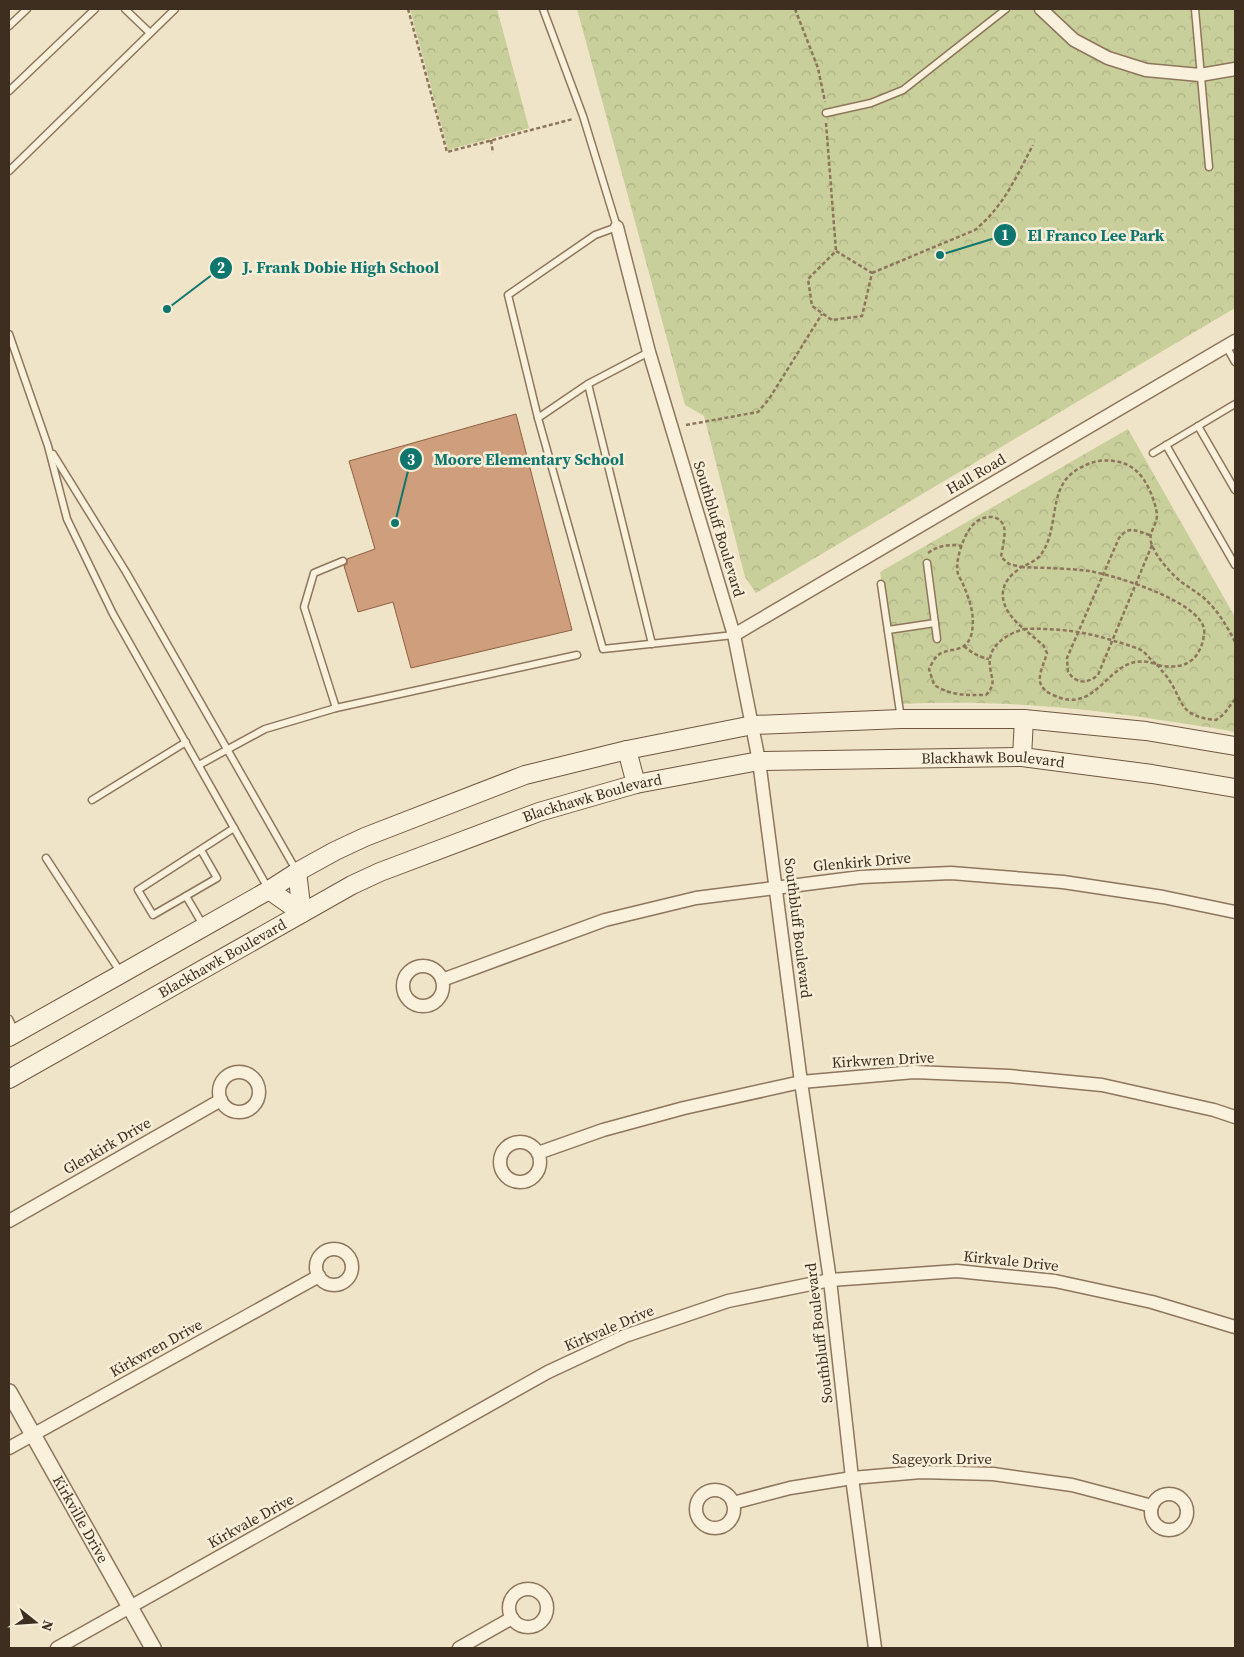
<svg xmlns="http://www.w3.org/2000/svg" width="1244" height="1657" viewBox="0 0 1244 1657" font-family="'Source Serif 4',serif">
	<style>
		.forest { fill: url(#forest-crowns) }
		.building { fill: #cf9f7d; stroke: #8d5f41 }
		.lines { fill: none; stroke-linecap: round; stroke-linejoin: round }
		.service-casing { stroke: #8d765c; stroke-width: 9 }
		.minor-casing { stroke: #8d765c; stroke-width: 15 }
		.tertiary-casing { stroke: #8d765c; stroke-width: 18 }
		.secondary-casing { stroke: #6f573f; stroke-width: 20 }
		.path { stroke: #8d765c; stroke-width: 2.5; stroke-dasharray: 4 2.5; stroke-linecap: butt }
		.service { stroke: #faf1dc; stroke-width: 6 }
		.minor { stroke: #faf1dc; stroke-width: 12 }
		.tertiary { stroke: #faf1dc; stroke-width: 15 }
		.secondary { stroke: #faf1dc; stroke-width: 18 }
		.labels { text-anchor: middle; stroke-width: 5; stroke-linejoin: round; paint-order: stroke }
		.street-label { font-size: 15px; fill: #3d2e20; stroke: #f7eed8 }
		.leader { fill: none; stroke: #0f766e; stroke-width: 2 }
		.callout-dot { fill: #0f766e; stroke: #f7eed8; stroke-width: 2 }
		.mark-label { font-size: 15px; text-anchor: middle; font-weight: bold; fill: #fff }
		.callout-label { font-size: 16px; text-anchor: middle; font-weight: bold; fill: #0f766e; stroke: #f7eed8; stroke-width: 5; stroke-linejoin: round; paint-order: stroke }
	</style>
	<defs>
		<pattern id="forest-crowns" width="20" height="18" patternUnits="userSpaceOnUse" patternTransform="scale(1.25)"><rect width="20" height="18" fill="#c9cf9b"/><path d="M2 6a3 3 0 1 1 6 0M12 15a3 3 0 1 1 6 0" fill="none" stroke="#aeb285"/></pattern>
	</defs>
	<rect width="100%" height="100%" fill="#f0e4c8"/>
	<g class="forest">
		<path d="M410,9H497L529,128L448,150Z"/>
		<path d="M577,9H1235V308L756,593L745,577L704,416L685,405Z"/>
		<path d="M1128,429L1235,617V732C1211,727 1185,724 1160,720C1074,706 987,700 899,704L880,572Z"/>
	</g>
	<path class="building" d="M516,414L572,630L411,668L393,602L358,612L344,566L347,564V559L375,549L349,461Z"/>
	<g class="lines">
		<defs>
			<g id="service">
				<path d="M125,9L150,33"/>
				<path d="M1195,9L1209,167"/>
				<path d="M9,26L27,9"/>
				<path d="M9,91L95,9"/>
				<path d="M826,113L871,103L903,90L1006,9"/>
				<path d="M9,171L175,9"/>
				<path d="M9,334L48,446L67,519L113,614L269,890"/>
				<path d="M1226,346L1235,362"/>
				<path d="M649,352L588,384L538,418L603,649L734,635"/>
				<path d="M588,384L652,644"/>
				<path d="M538,418L508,295L595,235L617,227L583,116L543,9"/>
				<path d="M1198,426L1235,490"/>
				<path d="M1166,445L1235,565"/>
				<path d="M1153,453L1235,404"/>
				<path d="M53,454L126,572L296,870"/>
				<path d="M927,563L937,639"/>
				<path d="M881,584L901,719"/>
				<path d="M888,630L935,623"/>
				<path d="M336,708L304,607L314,573L343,561"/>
				<path d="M199,765L265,729L336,708L577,655"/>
				<path d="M92,800L186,742"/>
				<path d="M46,858L121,973"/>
				<path d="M186,896L217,878L201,850"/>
				<path d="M203,925L186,896L153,915L138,890L234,828"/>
				<path d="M9,1019L15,1031"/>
			</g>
			<g id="minor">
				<path d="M1041,9L1074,40L1108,58L1146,70L1200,75L1235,69"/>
				<path d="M617,227L649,352L734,635L759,761L801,1082L830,1280L852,1478L875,1648"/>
				<path d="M734,635L1235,341"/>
				<circle cx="423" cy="986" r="20"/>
				<path d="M442,980L605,920L696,898L861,877L951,873L1063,882L1163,897L1235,912"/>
				<circle cx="239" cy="1092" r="20"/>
				<circle cx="520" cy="1162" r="20"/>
				<path d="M538,1153L603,1130L684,1108L801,1082L914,1072L1009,1076L1102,1085L1214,1110L1235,1117"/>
				<path d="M9,1221L221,1100"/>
				<circle cx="334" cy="1267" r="18"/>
				<path d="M9,1448L319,1276"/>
				<circle cx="715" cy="1509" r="19"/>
				<circle cx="1169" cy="1512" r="18"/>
				<path d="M733,1503L790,1488L852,1478L921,1472L993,1474L1072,1485L1152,1506"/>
				<circle cx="528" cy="1608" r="19"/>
				<path d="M57,1648L548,1372L625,1336L728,1301L830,1280L957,1271L1055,1281L1152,1302L1235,1327"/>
				<path d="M459,1648L512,1618"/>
			</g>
			<g id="tertiary">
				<path id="s1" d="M9,1392L153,1648"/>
			</g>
			<g id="secondary">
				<path d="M627,750L636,784"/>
				<path d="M1022,757L1024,719"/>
				<path d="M297,872L302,913"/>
				<path d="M269,890L302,913"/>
				<path d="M9,1037L121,974L269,890L297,872L335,851L365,837L525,775L627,750L753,725L901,719H1024L1146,731L1235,746"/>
				<path id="s2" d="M9,1079L352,885L380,872L539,812L636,784L759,761L1022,757L1152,774L1235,788"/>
			</g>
		</defs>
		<use href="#service" class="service-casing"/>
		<use href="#minor" class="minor-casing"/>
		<use href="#tertiary" class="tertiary-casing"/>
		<use href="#secondary" class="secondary-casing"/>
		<g class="path">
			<path d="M408,9L447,152L573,119"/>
			<path d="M795,9L818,68L825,102"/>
			<path d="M826,123L836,251"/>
			<path d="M491,140L493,153"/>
			<path d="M836,251L872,273L862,316L832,320L812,306L808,279Z"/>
			<path d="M872,273L975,230C1004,206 1016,177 1033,145"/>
			<path d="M686,425L758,412L769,399L822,314"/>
			<path d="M1150,535C1136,531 1129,525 1119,538L1067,658L1068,672C1077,684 1087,684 1098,675L1152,545"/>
			<path d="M928,553C939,545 949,544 962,546"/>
			<path d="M1021,567C1043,568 1066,568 1089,571C1114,575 1199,601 1204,629C1205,634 1203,640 1202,644C1198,656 1191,664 1178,666C1173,667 1161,667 1156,664C1150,660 1147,653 1139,649C1131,646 1122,643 1114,641C1084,631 1055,628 1024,629C1009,617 994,597 1009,578C1012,574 1017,571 1021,567Z"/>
			<path d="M1235,642C1227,626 1218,611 1205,599C1197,592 1188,587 1180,581C1170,572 1157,558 1152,545C1147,534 1156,527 1157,516C1157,509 1153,498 1150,491C1143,475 1132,463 1114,461C1101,459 1090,462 1078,469C1047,487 1060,526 1042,553C1038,560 1029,564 1021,567L1009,564L1001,557C1002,550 1006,534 1004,527C1000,514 985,515 976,522C965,530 954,561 958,574C959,577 962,581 963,584C970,601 976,617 971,636C964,655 948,646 937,656C934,659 931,665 929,669L934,685C952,696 966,695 986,695C997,683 991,679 990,666C987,646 1007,634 1024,629L1043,645L1047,653C1042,671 1031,685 1053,695C1099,717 1107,655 1148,662C1150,663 1153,663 1156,664C1158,665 1161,670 1163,672C1185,697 1174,716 1216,720L1224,714L1235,699"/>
			<path d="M964,646C972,653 979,657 989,659"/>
		</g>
		<use href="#service" class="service"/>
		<use href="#minor" class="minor"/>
		<use href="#tertiary" class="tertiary"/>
		<use href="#secondary" class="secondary"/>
	</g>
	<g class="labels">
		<g class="street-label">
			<text transform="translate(976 474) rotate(-30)" y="5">Hall Road</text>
			<text transform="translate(719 529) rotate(73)" y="5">Southbluff Boulevard</text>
			<text dy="5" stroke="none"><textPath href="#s2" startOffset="1055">Blackhawk Boulevard</textPath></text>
			<text dy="5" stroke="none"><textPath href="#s2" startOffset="650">Blackhawk Boulevard</textPath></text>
			<text transform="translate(862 862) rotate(-5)" y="5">Glenkirk Drive</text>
			<text transform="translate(798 928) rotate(83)" y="5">Southbluff Boulevard</text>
			<text dy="5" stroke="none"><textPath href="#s2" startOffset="245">Blackhawk Boulevard</textPath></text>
			<text transform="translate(883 1060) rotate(-3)" y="5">Kirkwren Drive</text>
			<text transform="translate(107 1146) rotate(-30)" y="5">Glenkirk Drive</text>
			<text transform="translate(1011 1261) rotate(6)" y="5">Kirkvale Drive</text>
			<text transform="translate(609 1328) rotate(-23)" y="5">Kirkvale Drive</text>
			<text transform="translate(819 1333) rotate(-97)" y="5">Southbluff Boulevard</text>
			<text transform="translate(156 1348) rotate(-29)" y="5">Kirkwren Drive</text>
			<text x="942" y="1464">Sageyork Drive</text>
			<text dy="5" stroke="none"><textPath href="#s1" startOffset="146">Kirkville Drive</textPath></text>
			<text transform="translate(251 1521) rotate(-29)" y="5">Kirkvale Drive</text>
		</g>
	</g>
	<path class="leader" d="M940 255L1005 235M167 309L221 268M395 523L411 459"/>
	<g class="callout-dot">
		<circle cx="940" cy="255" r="5"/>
		<circle cx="167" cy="309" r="5"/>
		<circle cx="395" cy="523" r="5"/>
		<circle cx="1005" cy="235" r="12"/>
		<circle cx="221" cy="268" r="12"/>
		<circle cx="411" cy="459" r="12"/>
	</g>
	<g class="mark-label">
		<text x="1005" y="240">1</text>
		<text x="221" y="273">2</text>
		<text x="411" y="465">3</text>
	</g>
	<g class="callout-label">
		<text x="1096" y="241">El Franco Lee Park</text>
		<text x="341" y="273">J. Frank Dobie High School</text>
		<text x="529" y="465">Moore Elementary School</text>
	</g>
	<rect width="1244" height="1657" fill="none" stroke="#3d2e20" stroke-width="20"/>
	<g transform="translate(35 1622) rotate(107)" stroke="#f7eed8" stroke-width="4" paint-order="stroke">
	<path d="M0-4L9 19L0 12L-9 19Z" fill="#3d2e20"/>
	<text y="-8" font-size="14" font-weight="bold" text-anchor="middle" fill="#3d2e20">N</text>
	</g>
</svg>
